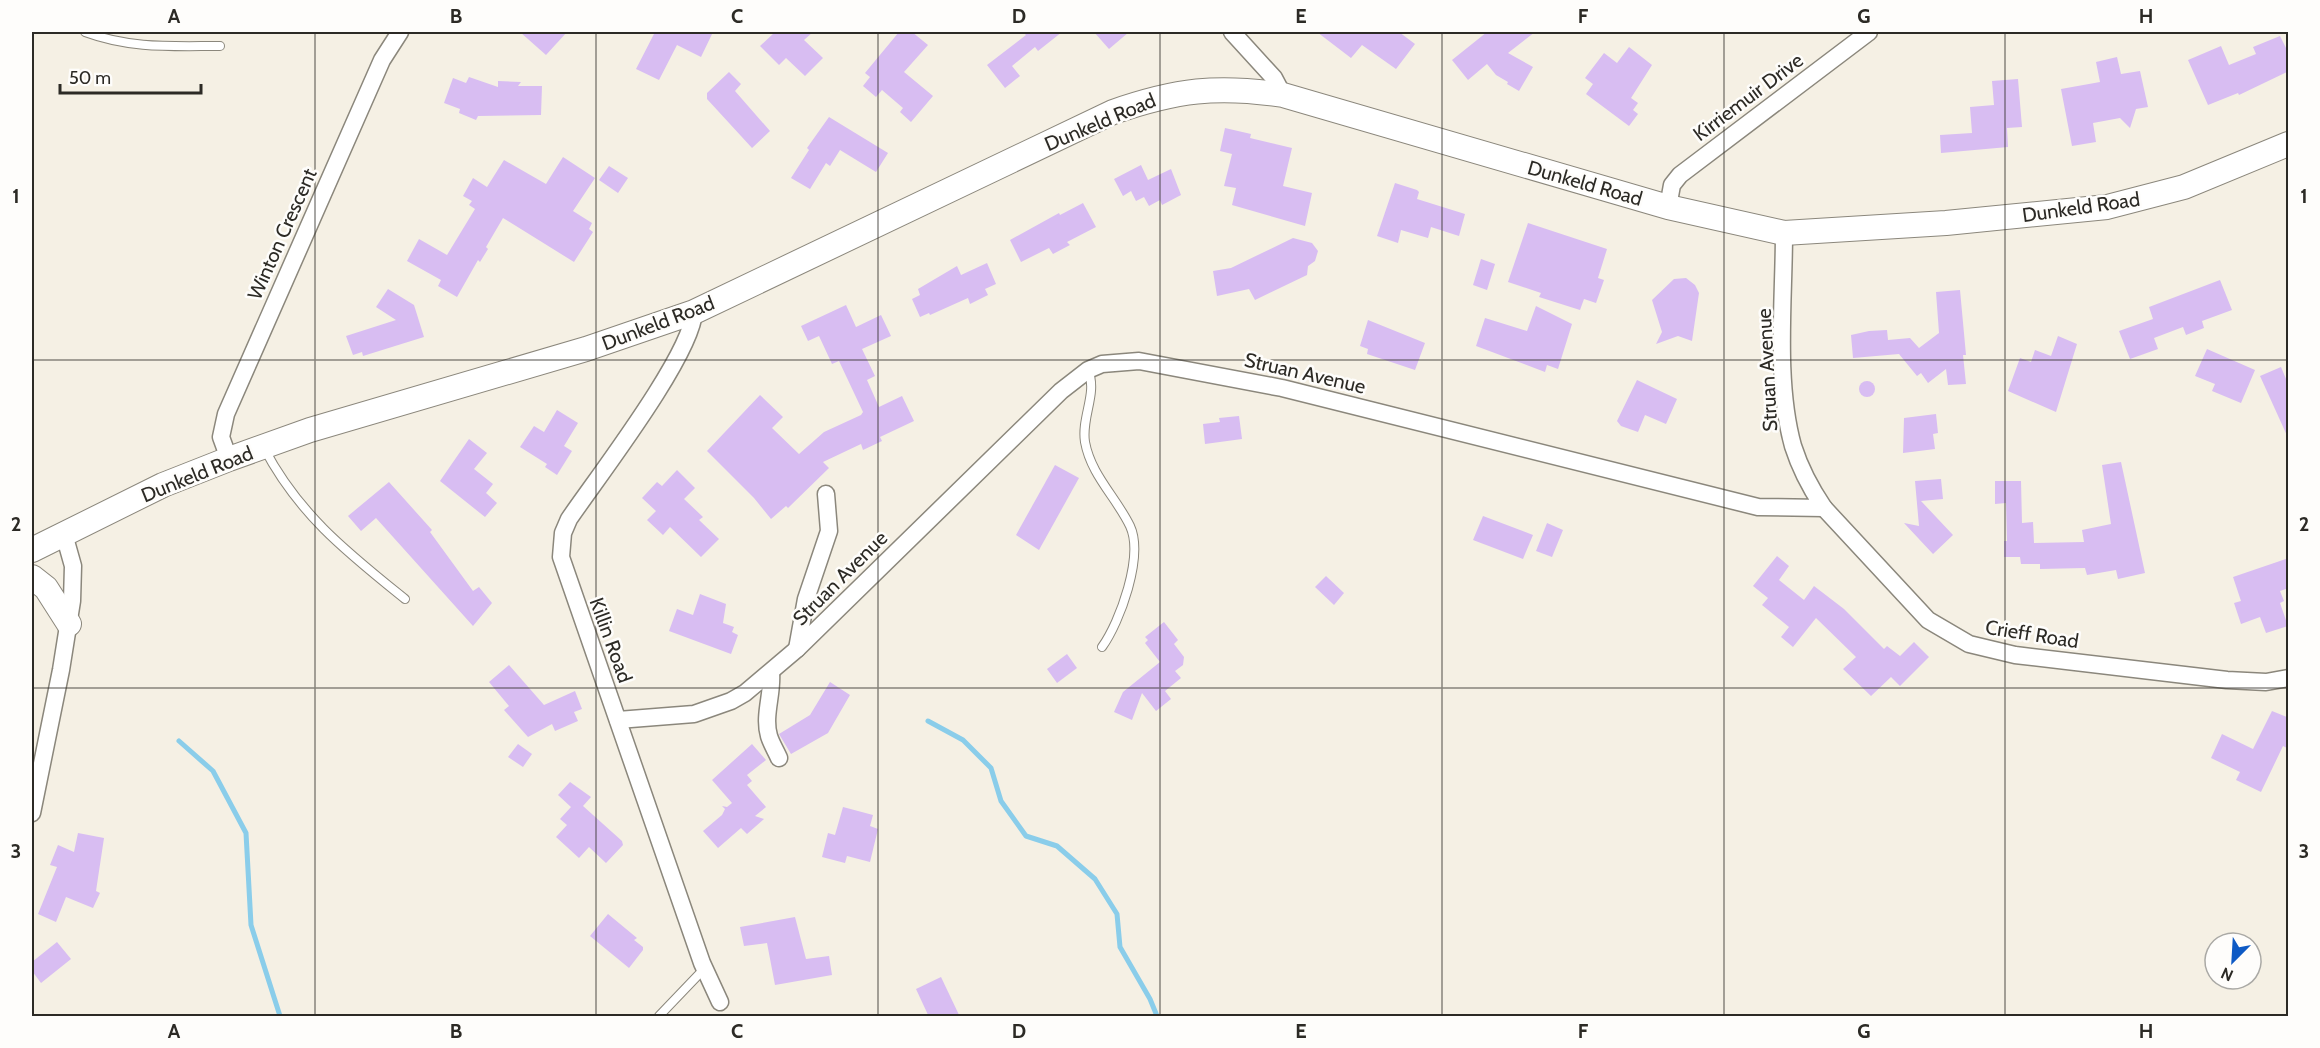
<svg xmlns="http://www.w3.org/2000/svg" width="2320" height="1048" viewBox="0 0 2320 1048" font-family="Cabin,sans-serif">
	<style>
		.lines { fill: none; stroke-linecap: round; stroke-linejoin: round }
		.stream { stroke: #8acdea; stroke-width: 5 }
		.building { fill: #d8bdf2 }
		.service-casing { stroke: #8b877c; stroke-width: 10 }
		.minor-casing { stroke: #8b877c; stroke-width: 19 }
		.secondary-casing { stroke: #8b877c; stroke-width: 26 }
		.service { stroke: #fff; stroke-width: 8 }
		.minor { stroke: #fff; stroke-width: 16 }
		.secondary { stroke: #fff; stroke-width: 24 }
		.grid { fill: none; stroke: #2c2a25; stroke-width: 1.5; stroke-opacity: 0.55 }
		.labels { text-anchor: middle; stroke-width: 5; stroke-linejoin: round; paint-order: stroke }
		.street-label { font-size: 20px; fill: #2c2a25; stroke: #fefdfb }
		.neatline { fill: none; stroke: #2c2a25; stroke-width: 2 }
		.grid-label { font-size: 20px; text-anchor: middle; font-weight: bold; fill: #2c2a25 }
	</style>
	<rect width="100%" height="100%" fill="#f5f0e4"/>
	<g class="lines">
		<g class="stream">
			<path d="M928,721L963,740L991,768L1001,801L1026,836L1057,846L1095,879L1117,914L1120,947L1150,999L1157,1016"/>
			<path d="M179,741L213,771L246,833L251,925L280,1016"/>
		</g>
	</g>
	<g class="building">
		<path d="M520,32H567L546,55Z"/>
		<path d="M650,32H713L701,57L677,45L659,80L636,69L654,34Z"/>
		<path d="M775,32H813L804,40L823,58L805,76L786,58L779,65L760,46Z"/>
		<path d="M899,32H912L928,45L904,72L933,96L911,122L900,112L903,108L882,90L876,97L863,86L870,77L865,73Z"/>
		<path d="M1023,32H1062L1038,51L1035,47L1012,66L1020,76L1005,88L987,65L1026,35Z"/>
		<path d="M1094,32H1129L1109,49Z"/>
		<path d="M1317,32H1399L1415,44L1396,69L1362,45L1351,58Z"/>
		<path d="M1487,32H1535L1508,53L1533,67L1519,91L1507,84L1508,82L1496,75L1487,64L1468,80L1452,60Z"/>
		<path d="M2280,36L2289,54V71L2239,95L2238,93L2208,105L2188,60L2221,46L2229,65L2256,54L2253,47Z"/>
		<path d="M1629,47L1652,65L1631,98L1638,103L1633,110L1638,114L1629,126L1586,94L1593,84L1585,78L1604,53L1617,63Z"/>
		<path d="M2117,57L2121,74L2140,71L2148,107L2136,109L2130,128L2120,118L2093,123L2096,142L2072,146L2061,89L2100,82L2096,62Z"/>
		<path d="M729,72L741,84L735,91L770,131L752,148L707,99V93Z"/>
		<path d="M469,77L498,87V81L521,82L518,86H542L541,115L478,116L476,120L459,113L460,109L444,103L453,78L466,83Z"/>
		<path d="M2018,79L2022,127L2007,128L2008,147L1941,153L1940,135L1972,133L1970,107L1994,105L1992,81Z"/>
		<path d="M829,117L888,153L876,172L840,150L830,166L826,163L810,189L791,178L809,150L807,148Z"/>
		<path d="M1225,128L1251,134L1250,138L1292,148L1283,186L1312,193L1305,226L1232,205L1236,188L1224,186L1232,154L1220,151Z"/>
		<path d="M563,157L595,178L573,211L592,223L589,229L593,232L574,262L503,218L486,247L488,249L480,262L478,260L457,297L438,286L441,280L407,261L419,239L447,255L475,209L469,205L472,201L463,196L473,178L487,187L504,160L546,184Z"/>
		<path d="M1141,165L1148,180L1171,169L1181,195L1162,205L1160,200L1149,206L1144,197L1136,201L1131,191L1123,196L1114,179Z"/>
		<path d="M609,166L628,178L618,193L599,180Z"/>
		<path d="M1395,183L1417,190L1419,192L1417,199L1465,214L1459,236L1431,227L1428,238L1401,230L1398,243L1377,236Z"/>
		<path d="M1083,203L1096,227L1067,242L1070,245L1053,254L1049,248L1021,262L1010,240L1059,213L1060,215Z"/>
		<path d="M1528,223L1607,249L1598,278L1604,280L1596,303L1584,299L1580,310L1539,297L1541,293L1508,282Z"/>
		<path d="M1293,238L1312,243L1318,251L1315,261L1308,266L1307,275L1255,300L1249,289L1217,296L1213,271L1231,268Z"/>
		<path d="M1481,259L1495,264L1487,290L1473,285Z"/>
		<path d="M987,263L996,284L985,289L988,295L970,304L968,298L930,315L929,313L920,317L912,299L920,295L918,289L957,266L961,275Z"/>
		<path d="M1686,278L1695,285L1699,293L1692,341L1678,336L1656,344L1662,332L1652,300L1674,279Z"/>
		<path d="M2220,280L2232,310L2202,321L2204,328L2186,335L2183,327L2154,338L2158,349L2130,359L2119,331L2153,319L2149,307Z"/>
		<path d="M388,289L414,305L424,337L363,356L362,352L353,355L346,336L396,320L376,307Z"/>
		<path d="M1960,290L1966,355H1963L1966,384L1948,385L1946,369L1928,383L1921,373L1917,376L1899,354L1853,358L1851,335L1869,331L1887,330L1888,340L1910,338L1919,348L1939,333L1936,292Z"/>
		<path d="M846,305L856,327L881,315L891,336L862,349L875,376L867,380L879,407L902,396L914,421L880,437L882,441L863,450L861,444L823,462L829,468L788,508L786,506L771,519L754,498L707,451L760,395L783,417L772,428L799,454L824,432L861,415L863,412L839,361L832,364L819,336L808,341L801,326Z"/>
		<path d="M1536,306L1572,324L1558,369L1547,365L1545,372L1476,346L1485,318L1527,331Z"/>
		<path d="M1368,320L1425,343L1415,370L1367,354L1368,349L1360,346Z"/>
		<path d="M2058,336L2077,344L2056,412L2008,391L2020,358L2031,362L2035,350L2051,356Z"/>
		<path d="M2207,349L2255,370L2241,403L2212,391L2215,384L2195,376Z"/>
		<path d="M2281,367L2289,386V440L2260,376Z"/>
		<path d="M1637,380L1677,399L1666,424L1645,415L1638,432L1621,426L1617,421Z"/>
		<circle cx="1867" cy="389" r="8"/>
		<path d="M557,410L578,423L564,446L572,451L557,475L545,467L547,464L520,447L534,426L544,432Z"/>
		<path d="M1936,414L1938,433L1933,434L1935,449L1903,453L1904,418Z"/>
		<path d="M1239,416L1242,439L1205,444L1203,424L1220,422L1219,418Z"/>
		<path d="M469,439L487,453L474,469L493,484L486,493L497,503L485,517L440,481Z"/>
		<path d="M2121,462L2145,573L2118,579L2116,570L2087,575L2085,568L2040,569V564H2021L2020,557H2004V541H2007L2006,503L1995,504V481H2021L2022,523L2033,522L2034,543L2084,542L2082,530L2111,524L2102,465Z"/>
		<path d="M1055,465L1079,478L1039,550L1016,535Z"/>
		<path d="M677,470L695,488L684,499L703,517L699,520L719,539L701,557L670,527L663,535L647,520L656,511L642,498L657,482L662,486Z"/>
		<path d="M1941,479L1943,499L1921,501L1953,535L1933,554L1904,523L1919,526L1915,481Z"/>
		<path d="M389,482L432,530L430,532L473,591L479,587L492,603L473,626L376,518L361,531L348,516Z"/>
		<path d="M1483,516L1533,535L1523,559L1473,540Z"/>
		<path d="M1547,523L1563,530L1552,557L1536,551Z"/>
		<path d="M1777,556L1789,566L1779,580L1804,600L1814,586L1844,609L1884,649L1887,646L1900,656L1914,642L1929,657L1900,686L1891,677L1871,696L1843,669L1856,657L1816,618L1793,647L1781,637L1789,627L1762,605L1768,598L1753,586Z"/>
		<path d="M2289,558V588L2280,591L2284,601L2280,603L2288,626L2266,633L2260,617L2241,624L2234,603L2241,601L2233,577Z"/>
		<path d="M1326,576L1344,593L1334,605L1315,587Z"/>
		<path d="M700,594L726,604L723,623L734,627L732,632L738,635L731,654L669,631L677,609L693,615Z"/>
		<path d="M1164,622L1178,640L1174,644L1184,657L1183,665L1175,671L1181,678L1165,691L1171,699L1156,711L1142,693L1132,720L1114,712L1123,692L1160,662L1145,643L1148,640L1145,637Z"/>
		<path d="M1067,654L1077,668L1057,683L1047,669Z"/>
		<path d="M509,665L544,705L575,691L582,709L574,712L578,721L555,731L552,724L528,737L504,710L509,706L489,682Z"/>
		<path d="M830,682L850,695L828,733L791,754L779,734L810,715Z"/>
		<path d="M2272,711L2289,718V749L2283,746L2261,792L2236,780L2240,772L2211,758L2222,734L2253,749Z"/>
		<path d="M518,744L532,754L523,767L508,757Z"/>
		<path d="M752,744L766,760L747,775L752,781L747,785L766,807L755,816L764,819L747,834L741,828L718,848L703,831L722,815L725,809L722,806L727,807L732,803L712,780Z"/>
		<path d="M570,782L591,797L583,806L622,841L623,845L606,863L589,847L579,858L556,837L567,825L560,819L571,807L558,795Z"/>
		<path d="M843,807L873,815L870,826L878,829L870,862L847,856L845,863L822,857L828,833L835,835Z"/>
		<path d="M78,833L104,838L96,891L100,893L93,908L66,897L56,922L38,914L57,867L50,865L58,845L74,852Z"/>
		<path d="M608,914L637,938L634,940L643,947V950L629,968L590,936Z"/>
		<path d="M795,917L806,959L829,956L832,975L775,985L767,943L744,946L740,927Z"/>
		<path d="M57,942L71,959L41,983L32,971V962Z"/>
		<path d="M941,977L960,1017H929L916,989Z"/>
	</g>
	<g class="lines">
		<defs>
			<g id="service">
				<path d="M85,32C131,49 172,46 220,46"/>
				<path d="M1088,370C1098,393 1081,417 1085,442C1091,475 1116,497 1130,526C1144,556 1120,622 1102,647"/>
				<path d="M264,448C299,515 348,553 405,599"/>
				<path d="M659,1016L704,969"/>
			</g>
			<g id="minor">
				<path d="M1232,32L1274,78L1283,95"/>
				<path d="M1668,207L1672,185L1680,175L1869,32"/>
				<path d="M694,312C692,355 597,478 569,519L563,533L561,557L702,963L720,1002"/>
				<path d="M229,459L221,437L226,414L382,60L400,32"/>
				<path d="M1824,508L1928,620L1969,644L2015,655L2227,680L2266,682L2288,678"/>
				<path d="M797,649L806,599L829,531L826,494"/>
				<path d="M771,673C773,693 763,716 769,736C771,743 776,751 779,758"/>
				<path d="M618,720L694,714L731,701L745,693L797,649L1061,391L1088,370L1102,364L1139,361L1282,388L1758,507L1824,508C1811,489 1800,468 1793,446C1775,381 1784,300 1784,233"/>
				<path d="M32,813L61,670L72,601L73,566L64,534"/>
			</g>
			<g id="secondary">
				<path d="M32,550L163,485L229,459L310,430L586,349L694,312L1113,112C1176,90 1217,85 1283,95L1668,207L1784,233L1946,223L2107,207L2184,187L2288,144"/>
				<path d="M32,577L46,588L69,624"/>
			</g>
		</defs>
		<use href="#service" class="service-casing"/>
		<use href="#minor" class="minor-casing"/>
		<use href="#secondary" class="secondary-casing"/>
		<use href="#service" class="service"/>
		<use href="#minor" class="minor"/>
		<use href="#secondary" class="secondary"/>
	</g>
	<path class="grid" d="M315,32V1016M596,32V1016M878,32V1016M1160,32V1016M1442,32V1016M1724,32V1016M2005,32V1016M32,360H2288M32,688H2288"/>
	<g class="labels">
		<g class="street-label">
			<text transform="translate(1748 97) rotate(-37)" y="7">Kirriemuir Drive</text>
			<text transform="translate(1100 122) rotate(-23)" y="7">Dunkeld Road</text>
			<text transform="translate(1585 183) rotate(16)" y="7">Dunkeld Road</text>
			<text transform="translate(2081 207) rotate(-8)" y="7">Dunkeld Road</text>
			<text transform="translate(282 234) rotate(-66)" y="7">Winton Crescent</text>
			<text transform="translate(658 323) rotate(-21)" y="7">Dunkeld Road</text>
			<text transform="translate(1767 370) rotate(-93)" y="7">Struan Avenue</text>
			<text transform="translate(1305 373) rotate(13)" y="7">Struan Avenue</text>
			<text transform="translate(197 474) rotate(-22)" y="7">Dunkeld Road</text>
			<text transform="translate(840 578) rotate(-45)" y="7">Struan Avenue</text>
			<text transform="translate(2032 634) rotate(9)" y="7">Crieff Road</text>
			<text transform="translate(611 640) rotate(70)" y="7">Killin Road</text>
		</g>
	</g>
	<rect width="2320" height="1048" fill="none" stroke="#fefdfb" stroke-width="66"/>
	<g transform="translate(2233 961) rotate(204)"><circle r="28" fill="#fefdfb" stroke="#aaa9a5" stroke-width="1.5"/>
	<path d="M0-4.5L10 22L0 15L-10 22Z" fill="#0e5ac4"/>
	<text y="-9" font-size="16" font-weight="bold" text-anchor="middle" fill="#2c2a25">N</text>
	</g>
	<path d="M60 84v9h141v-9" fill="none" stroke="#2c2a25" stroke-width="3"/>
	<text x="69" y="84" font-size="18" fill="#2c2a25" stroke="#fefdfb" stroke-width="4.5" paint-order="stroke">50 m</text>
	<rect x="33" y="33" width="2254" height="982" class="neatline"/>
	<g class="grid-label">
		<text x="174" y="23">A</text>
		<text x="456" y="23">B</text>
		<text x="737" y="23">C</text>
		<text x="1019" y="23">D</text>
		<text x="1301" y="23">E</text>
		<text x="1583" y="23">F</text>
		<text x="1864" y="23">G</text>
		<text x="2146" y="23">H</text>
		<text x="16" y="203">1</text>
		<text x="2304" y="203">1</text>
		<text x="16" y="531">2</text>
		<text x="2304" y="531">2</text>
		<text x="16" y="858">3</text>
		<text x="2304" y="858">3</text>
		<text x="174" y="1038">A</text>
		<text x="456" y="1038">B</text>
		<text x="737" y="1038">C</text>
		<text x="1019" y="1038">D</text>
		<text x="1301" y="1038">E</text>
		<text x="1583" y="1038">F</text>
		<text x="1864" y="1038">G</text>
		<text x="2146" y="1038">H</text>
	</g>
</svg>
